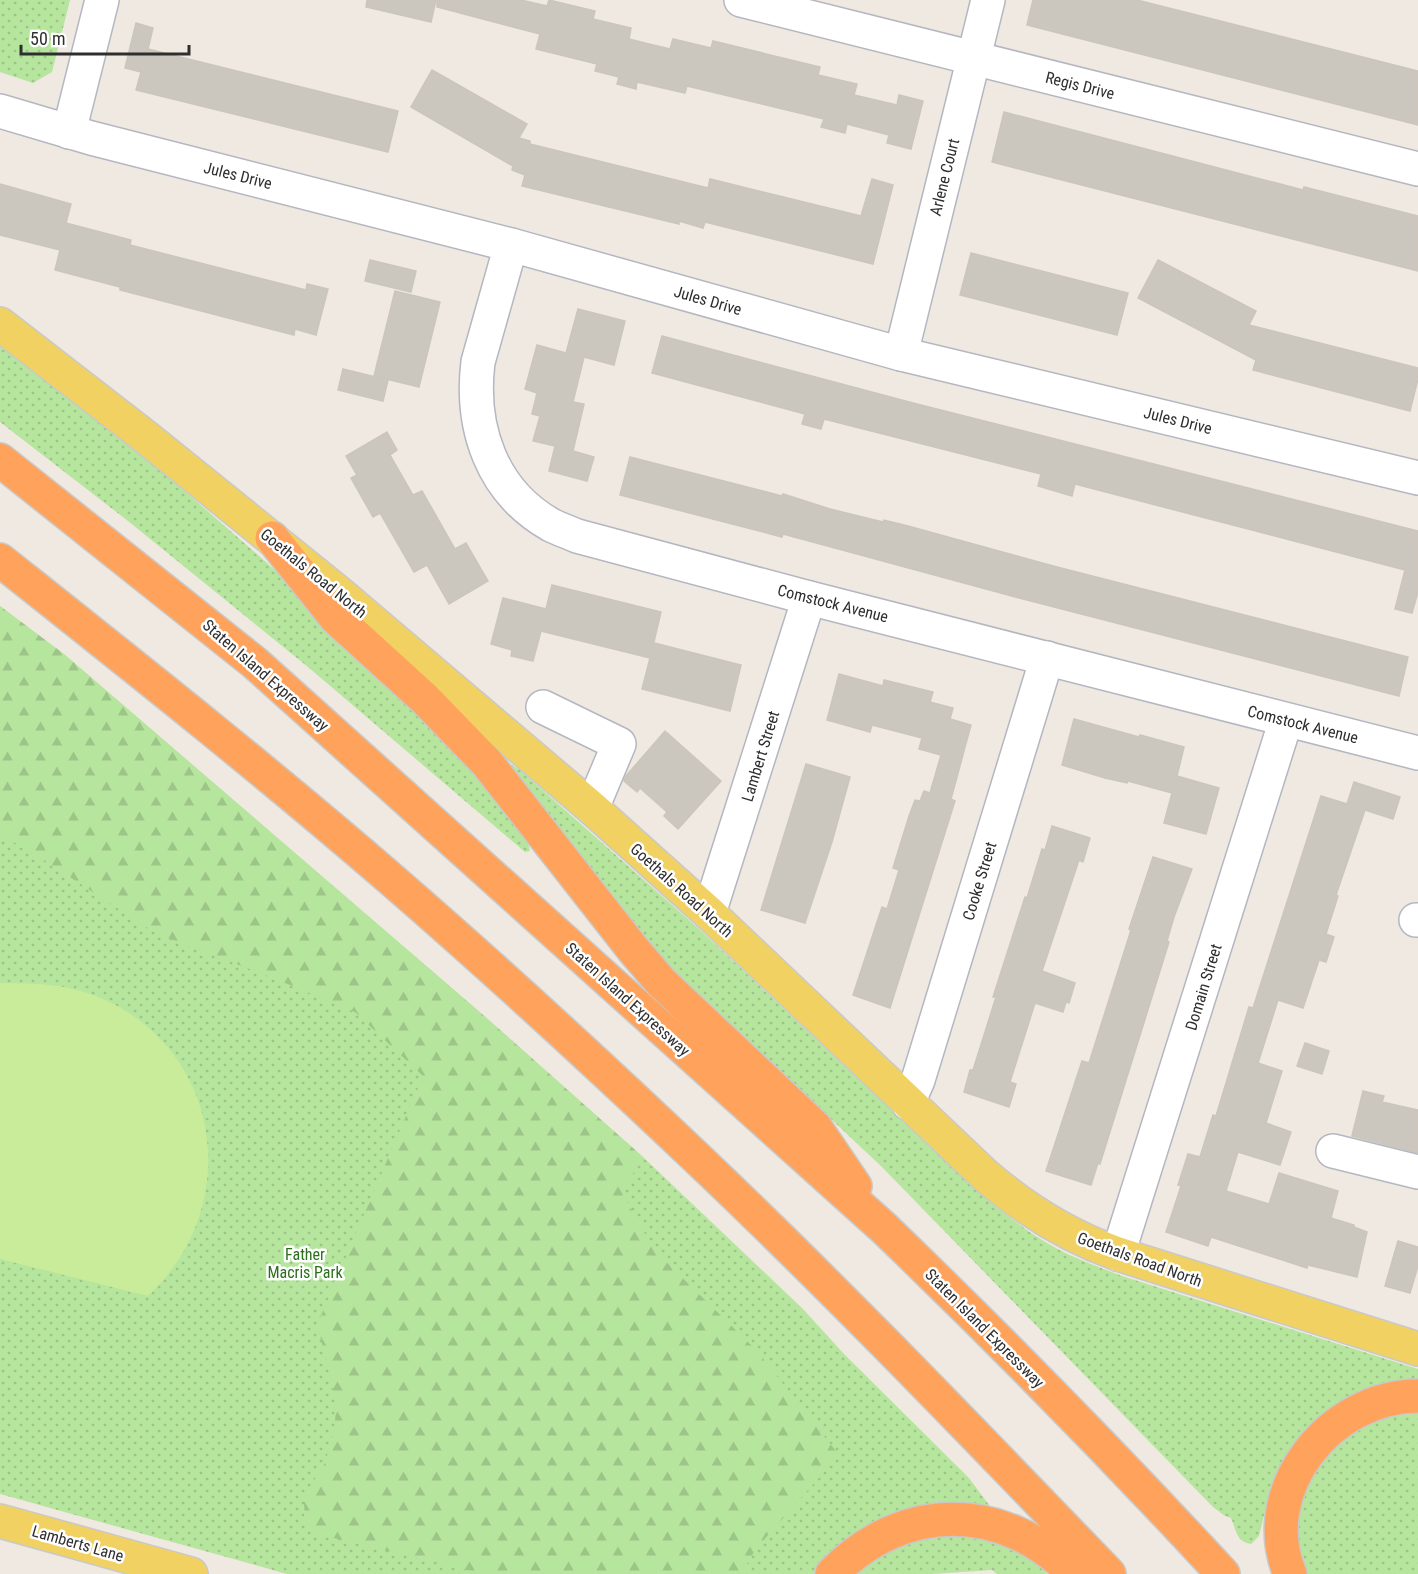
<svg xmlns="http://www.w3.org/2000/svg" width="1418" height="1574" viewBox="0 0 1418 1574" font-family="'Roboto Condensed',sans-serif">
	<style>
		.grass { fill: url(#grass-dots) }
		.forest { fill: url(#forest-firs) }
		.pitch { fill: #c9ec9a }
		.building { fill: #cbc7bf; stroke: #cbc5ba; stroke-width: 1.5 }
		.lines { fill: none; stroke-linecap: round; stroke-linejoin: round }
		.minor-casing { stroke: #b4b7c1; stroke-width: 36 }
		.major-casing { stroke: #c9c9c9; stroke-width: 36 }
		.highway-casing { stroke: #c9c9c9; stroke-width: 36 }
		.minor { stroke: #fff; stroke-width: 33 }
		.major { stroke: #f2d163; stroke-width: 33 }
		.highway { stroke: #ffa35c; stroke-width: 33 }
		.labels { text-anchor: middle; stroke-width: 5; stroke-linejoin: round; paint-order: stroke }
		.street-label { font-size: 16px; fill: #2e2e2e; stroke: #fff }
		.park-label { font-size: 16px; fill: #2c6e1b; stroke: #fff }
	</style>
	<defs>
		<pattern id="grass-dots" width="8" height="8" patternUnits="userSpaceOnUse" patternTransform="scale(1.5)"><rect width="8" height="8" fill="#b6e59e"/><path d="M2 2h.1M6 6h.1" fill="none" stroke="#9dc588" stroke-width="1.8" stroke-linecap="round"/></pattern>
		<pattern id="forest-firs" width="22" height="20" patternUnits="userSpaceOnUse" patternTransform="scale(1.5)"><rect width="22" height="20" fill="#b6e59e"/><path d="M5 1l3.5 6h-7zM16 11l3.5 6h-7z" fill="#9dc588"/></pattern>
	</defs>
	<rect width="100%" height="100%" fill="#efe9e1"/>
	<g class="grass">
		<path d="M0,0H70L52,72L33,83L0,72Z"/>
		<path d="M0,346L165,474L266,562L393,682L450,742L510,819L528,843L530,851L525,852L308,667L128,521L0,422Z"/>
		<path d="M0,606L66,656L482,1014L643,1157L803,1309L844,1354L969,1478L992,1509L819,1574H287L0,1494Z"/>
		<path d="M509,763L520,770L698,928L952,1167C984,1196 1016,1226 1054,1247C1076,1259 1099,1267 1122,1276L1418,1369V1388L1296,1451L1276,1476L1270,1490L1259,1536L1251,1544C1236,1542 1236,1529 1231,1518L1225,1516L1213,1507L881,1166L649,948L506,764Z"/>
		<path d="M1418,1414V1574H1302L1297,1533L1300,1514L1298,1511C1316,1455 1357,1414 1418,1414Z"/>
		<path d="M935,1534L1001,1539L1034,1560L1047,1574H997L992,1570L932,1574H854L887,1551Z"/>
	</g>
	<path class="forest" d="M0,606L64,654L482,1014L643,1157L622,1192L654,1250L757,1351L839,1455L755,1550L741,1574H484L313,1533L305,1526L304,1502L312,1484L325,1463L334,1431L336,1410L333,1385L317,1325L423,1076L355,1012L273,978L157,934L24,847L0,836Z"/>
	<path class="pitch" d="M0,983C36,983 70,984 103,999C225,1053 242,1209 148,1296L0,1259Z"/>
	<g class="building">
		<path d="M367,0H436L431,22L366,7Z"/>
		<path d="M437,0H521L547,6L549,0L595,11L593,19L631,28L629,39L649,44L670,49L673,39L711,48L713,41L820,67L818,75L857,84L854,95L897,105L899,95L923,101L911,149L887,143L889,135L847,124L845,133L821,127L824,119L687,86L685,93L637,82L636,89L617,84L619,77L595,71L597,64L536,49L540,34L437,7Z"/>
		<path d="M1033,0H1137L1418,71V125L1027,25Z"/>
		<path d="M136,23L153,28L148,49L398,111L388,152L136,90L141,72L125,68Z"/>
		<path d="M432,70L527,124L519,138L530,141V144L708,188L710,179L861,216L872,179L893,185L873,264L705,222L703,228L679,221V224L522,186L525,175L512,170L513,166L411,107Z"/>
		<path d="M1004,112L1303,190L1304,187L1418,216V271L992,162Z"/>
		<path d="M0,184L71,204L66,223L131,240L130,245L306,290L307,284L328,289L316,335L295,329L294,335L120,290V287L55,270L60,250L0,235Z"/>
		<path d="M971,253L1128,293L1117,335L960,295Z"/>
		<path d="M370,260L416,271L411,292L365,281Z"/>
		<path d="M1158,260L1256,311L1249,325L1418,368V379L1410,411L1253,370L1256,360L1138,298Z"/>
		<path d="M395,291L440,302L419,387L374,376Z"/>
		<path d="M578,309L625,321L614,365L584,357L573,402L584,404L573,451L594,457L587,481L549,471L555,446L533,441L540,416L532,414L537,393L525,389L537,345L566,353Z"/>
		<path d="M662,336L913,403L1418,531V592L1412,613L1395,609L1405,570L1075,484L1072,496L1038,486L1041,474L824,419L821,429L802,424L805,414L652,373Z"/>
		<path d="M343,369L388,380L383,401L338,390Z"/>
		<path d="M387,432L397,450L390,455L413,495L422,491L455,549L466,543L488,581L449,604L427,565L414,572L380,513L373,517L351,478L357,475L346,456Z"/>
		<path d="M630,457L782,496L783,494L830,509L883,522L884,520L908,526L1057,567L1408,657L1399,696L1023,599L820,544L783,534L782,537L620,495Z"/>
		<path d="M552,585L661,612L653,646L654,643L741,665L730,711L642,689L650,658L541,631L533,661L511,656L512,650L491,644L503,598L546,609Z"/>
		<path d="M839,674L883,686L884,680L933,692L930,702L953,708L950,719L971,725L951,799L955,801L890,1008L853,995L882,907L887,909L899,870L893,868L909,816L915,800L920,801L924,791L930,793L941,755L919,749L922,738L872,725L870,732L827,720Z"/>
		<path d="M1074,719L1139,737L1140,735L1184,747L1177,776L1219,788L1206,834L1164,823L1172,793L1128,781L1127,783L1105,778L1062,765Z"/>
		<path d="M665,731L721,781L678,829L664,816L667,812L640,788L637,792L624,781L626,776Z"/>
		<path d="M806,764L850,777L832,842L805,923L761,910Z"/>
		<path d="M1354,782L1400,797L1393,819L1365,810L1336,895L1338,896L1326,934L1334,937L1326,962L1319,960L1303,1008L1278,1000L1258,1063L1282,1071L1266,1123L1291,1132L1280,1165L1238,1152L1226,1191L1269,1204L1279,1173L1338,1191L1331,1218L1354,1225V1227L1367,1232L1357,1277L1308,1265L1307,1268L1211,1237L1208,1246L1166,1232L1181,1186L1178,1185L1188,1154L1200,1157L1213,1115L1216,1116L1249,1007L1253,1008L1321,796L1347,804Z"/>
		<path d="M1052,826L1090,838L1083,862L1079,860L1042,971L1075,983L1069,1003L1066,1002L1063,1012L1035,1003L1010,1082L1016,1084L1009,1107L964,1092L970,1070H973L996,997H993L1025,897L1027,898L1042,849L1045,850Z"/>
		<path d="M1153,857L1192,869L1174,917L1167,941L1169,942L1100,1164L1098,1163L1091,1185L1046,1171L1082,1061L1089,1063L1131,930L1129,929Z"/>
		<path d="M1305,1043L1329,1051L1322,1074L1297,1066Z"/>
		<path d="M1363,1091L1384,1096L1382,1102L1418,1110V1153L1352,1136Z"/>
		<path d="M1398,1241L1418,1247V1266L1410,1293L1385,1286Z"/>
	</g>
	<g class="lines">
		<defs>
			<g id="minor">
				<path d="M741,0L1418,169"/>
				<path d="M0,111L91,138L511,245L901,354L1418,478"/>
				<path d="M69,132L102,0"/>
				<path d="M511,245L478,362C470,427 491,491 551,525C559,529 568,532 577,536L809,598L1418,753"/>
				<path d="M901,354L988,0"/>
				<path d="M543,707L619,744L592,808"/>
				<path d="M709,913L809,598"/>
				<path d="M1416,920H1418"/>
				<path d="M908,1103L918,1080L1047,658"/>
				<path d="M1333,1151L1418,1172"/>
				<path d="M1118,1254L1286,720"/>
			</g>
			<g id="major">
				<path d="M0,324L147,438L339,593L592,808L709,913L984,1174C1024,1209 1068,1236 1118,1254L1418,1349"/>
				<path d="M0,1521L191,1574"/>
			</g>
			<g id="highway">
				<path d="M0,460L255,663L885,1229C1001,1341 1114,1456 1223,1574"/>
				<path d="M272,538L336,618L425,699L487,763L632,948L661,982L815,1127L855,1186"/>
				<path d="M0,560C132,665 265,770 392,880C497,971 599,1065 699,1160C840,1294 974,1434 1109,1574"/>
				<path d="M832,1574C903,1501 1003,1501 1074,1574"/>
				<path d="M1290,1574C1255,1490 1330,1396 1418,1396"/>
			</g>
		</defs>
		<use href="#minor" class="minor-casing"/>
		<use href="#major" class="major-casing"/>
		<use href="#highway" class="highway-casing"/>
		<use href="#minor" class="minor"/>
		<use href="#major" class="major"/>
		<use href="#highway" class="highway"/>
	</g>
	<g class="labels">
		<g class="street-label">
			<text transform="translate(1080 85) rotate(14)" y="6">Regis Drive</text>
			<text transform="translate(238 175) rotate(14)" y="6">Jules Drive</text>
			<text transform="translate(944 177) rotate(-76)" y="6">Arlene Court</text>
			<text transform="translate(708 300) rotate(16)" y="6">Jules Drive</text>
			<text transform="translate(1178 420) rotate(14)" y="6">Jules Drive</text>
			<text transform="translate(314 573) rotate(39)" y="6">Goethals Road North</text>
			<text transform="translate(833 603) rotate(14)" y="6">Comstock Avenue</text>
			<text transform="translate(266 675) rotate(41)" y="6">Staten Island Expressway</text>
			<text transform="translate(1303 724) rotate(14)" y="6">Comstock Avenue</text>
			<text transform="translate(760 756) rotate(-73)" y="6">Lambert Street</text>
			<text transform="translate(979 881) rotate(-73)" y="6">Cooke Street</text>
			<text transform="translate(682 890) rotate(42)" y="6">Goethals Road North</text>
			<text transform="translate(1203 987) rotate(-73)" y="6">Domain Street</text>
			<text transform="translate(628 999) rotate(42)" y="6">Staten Island Expressway</text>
			<text transform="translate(1140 1259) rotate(20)" y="6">Goethals Road North</text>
			<text transform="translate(985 1328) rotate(45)" y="6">Staten Island Expressway</text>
			<text transform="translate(78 1543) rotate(16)" y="6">Lamberts Lane</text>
		</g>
		<g class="park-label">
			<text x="305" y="1260">Father<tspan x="305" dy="18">Macris Park</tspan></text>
		</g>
	</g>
	<path d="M21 45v9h168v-9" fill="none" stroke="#2e2e2e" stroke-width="3"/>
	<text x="30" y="45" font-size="18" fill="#2e2e2e" stroke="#ffffff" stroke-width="4.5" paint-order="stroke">50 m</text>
</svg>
